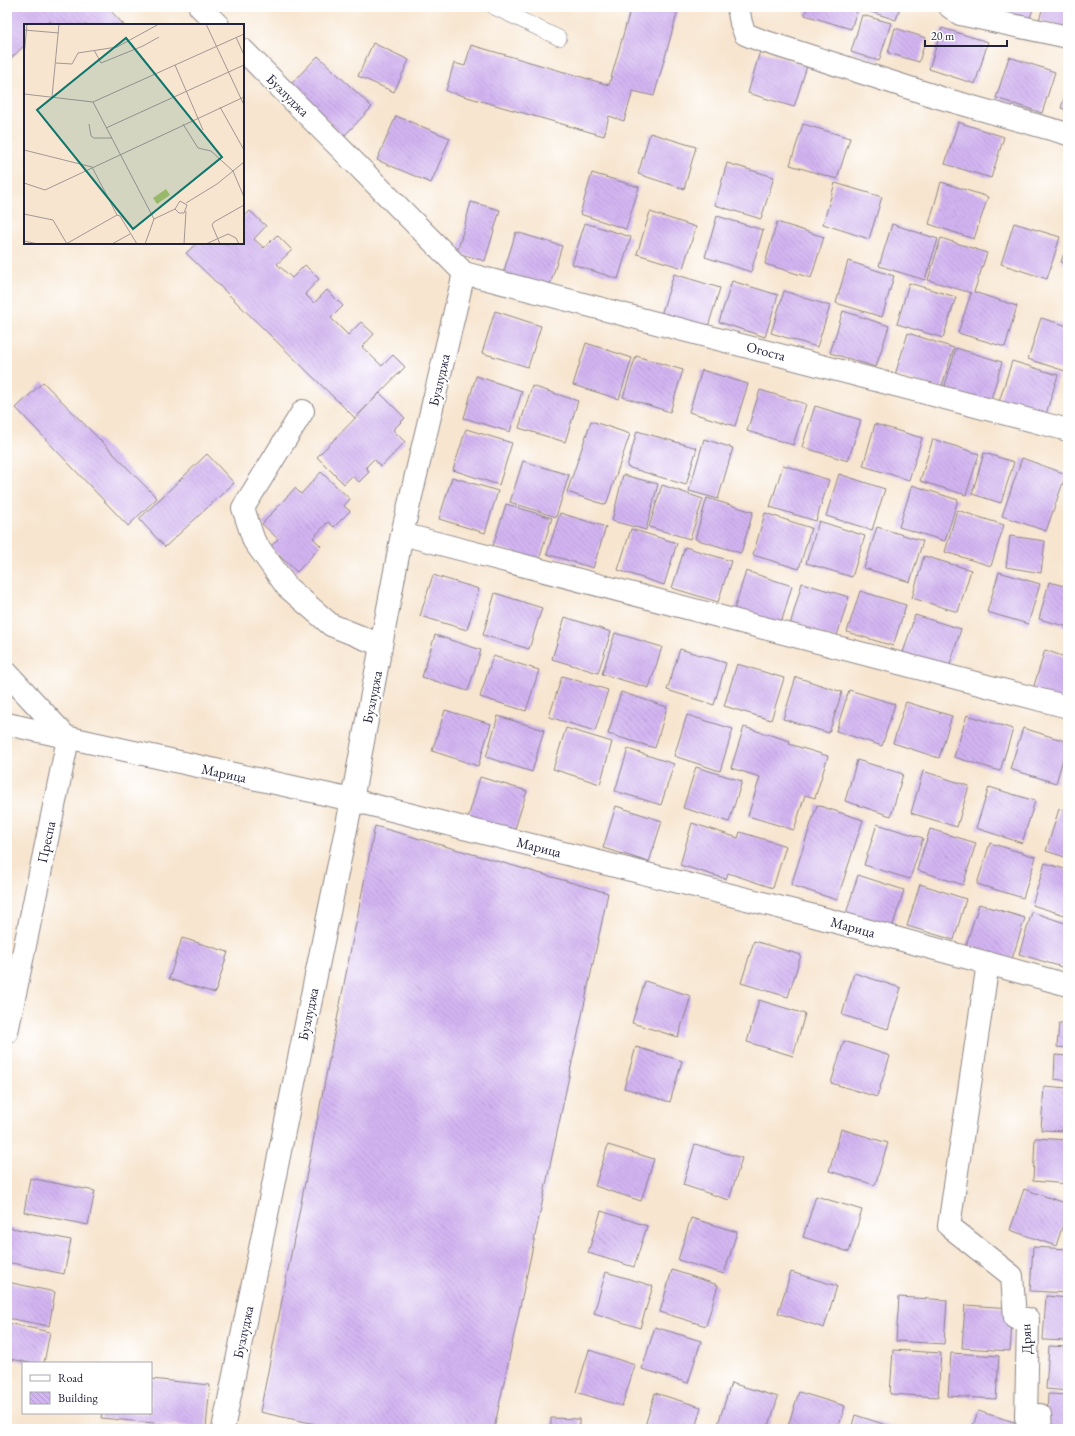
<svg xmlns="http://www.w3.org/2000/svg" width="1075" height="1436" viewBox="0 0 1075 1436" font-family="'EB Garamond',serif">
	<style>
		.building { fill: url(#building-back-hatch) }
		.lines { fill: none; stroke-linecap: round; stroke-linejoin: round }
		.service-casing { stroke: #8c8485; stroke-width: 16 }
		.minor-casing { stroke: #8c8485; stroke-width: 24 }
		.service { stroke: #fff; stroke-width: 15 }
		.minor { stroke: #fff; stroke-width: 22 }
		.labels { text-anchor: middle; stroke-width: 4; stroke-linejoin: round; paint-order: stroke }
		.street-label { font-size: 14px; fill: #22223b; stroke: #fff }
		.inset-road { fill: none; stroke: #a29794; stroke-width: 1 }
		.view { fill: #0f766e; fill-opacity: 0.15; stroke: #0f766e; stroke-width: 2 }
		.inset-edge { fill: none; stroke: #22223b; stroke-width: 2 }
	</style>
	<defs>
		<pattern id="building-back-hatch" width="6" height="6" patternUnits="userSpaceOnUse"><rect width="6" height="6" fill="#d2b4f1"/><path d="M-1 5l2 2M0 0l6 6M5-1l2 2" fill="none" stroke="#b49ad0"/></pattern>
	</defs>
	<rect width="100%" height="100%" fill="#fff"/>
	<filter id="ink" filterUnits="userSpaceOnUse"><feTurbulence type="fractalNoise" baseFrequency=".025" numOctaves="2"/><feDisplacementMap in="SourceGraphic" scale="8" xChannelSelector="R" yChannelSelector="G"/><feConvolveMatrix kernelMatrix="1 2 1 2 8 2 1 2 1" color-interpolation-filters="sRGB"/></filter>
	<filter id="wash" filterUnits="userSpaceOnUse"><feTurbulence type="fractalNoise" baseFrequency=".012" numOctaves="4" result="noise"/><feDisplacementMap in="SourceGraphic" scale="16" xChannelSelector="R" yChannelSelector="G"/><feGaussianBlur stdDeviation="0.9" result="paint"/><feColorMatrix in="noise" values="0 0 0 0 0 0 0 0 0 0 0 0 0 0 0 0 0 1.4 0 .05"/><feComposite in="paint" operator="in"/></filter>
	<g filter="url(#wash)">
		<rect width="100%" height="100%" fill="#f7e5cf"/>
		<g id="blocks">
			<g class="building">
				<path d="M7,7H107L124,25H54L50,21L45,25H25V45L7,62Z"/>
				<path d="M631,7H679L654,96L633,91L624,121L609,116L604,136L446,91L454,63L465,66L471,45L609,85Z"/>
				<path d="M807,7H858L851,29L805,15Z"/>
				<path d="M866,7H900L896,20L865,10Z"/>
				<path d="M988,7H1034L1029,20Z"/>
				<path d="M1043,7H1068V29L1039,20Z"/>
				<path d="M862,15L891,23L879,61L851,52Z"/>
				<path d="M895,28L926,38L919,62L888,53Z"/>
				<path d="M942,28L988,42L975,84L929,69Z"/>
				<path d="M373,43L409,60L394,92L358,76Z"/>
				<path d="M760,51L807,66L794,107L748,93Z"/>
				<path d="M318,56L372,107L344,136L290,85Z"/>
				<path d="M1009,57L1055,72L1042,113L996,98Z"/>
				<path d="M1068,86V110L1061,108Z"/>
				<path d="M396,116L450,138L431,183L377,160Z"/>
				<path d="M958,122L1004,137L991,178L945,164Z"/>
				<path d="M803,124L850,138L837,179L790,165Z"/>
				<path d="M650,133L696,147L684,189L638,174Z"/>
				<path d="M727,163L774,177L761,219L715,205Z"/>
				<path d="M592,173L639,187L626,229L580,214Z"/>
				<path d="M941,182L988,197L974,239L929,224Z"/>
				<path d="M835,183L882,197L869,239L823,224Z"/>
				<path d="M471,202L500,210L485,261L457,253Z"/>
				<path d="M250,211L266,226L254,239L264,248L277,235L292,250L277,264L292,278L305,265L319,279L305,294L314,303L327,290L343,306L331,318L348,335L361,322L374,334L362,347L382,366L393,355L405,367L355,418L186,253L197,243H243V218Z"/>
				<path d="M650,212L696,227L683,268L637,254Z"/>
				<path d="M717,216L763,230L751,272L705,257Z"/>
				<path d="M777,222L824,237L811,278L765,264Z"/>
				<path d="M585,223L631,237L618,279L572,264Z"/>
				<path d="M1014,223L1060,237L1047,279L1001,264Z"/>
				<path d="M892,224L938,239L925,280L879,266Z"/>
				<path d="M516,232L562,246L549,288L503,274Z"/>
				<path d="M941,238L987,253L974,292L1017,306L1005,347L958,333L971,293L928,280Z"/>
				<path d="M1068,242V264L1061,262Z"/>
				<path d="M848,261L894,276L882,317L836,303Z"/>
				<path d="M674,274L720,288L707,330L661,315Z"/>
				<path d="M732,281L778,295L765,337L719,322Z"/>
				<path d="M909,283L956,297L943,338L897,324Z"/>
				<path d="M784,291L830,306L817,347L771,333Z"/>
				<path d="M495,311L541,326L528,367L482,353Z"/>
				<path d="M843,311L889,326L876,367L830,353Z"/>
				<path d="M1041,318L1068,326V372L1028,359Z"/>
				<path d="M908,333L954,348L941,389L895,375Z"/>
				<path d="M586,343L632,358L619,399L573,385Z"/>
				<path d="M956,348L1002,362L990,403L944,389Z"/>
				<path d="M636,356L683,370L670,412L623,397Z"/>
				<path d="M1012,361L1058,375L1045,417L999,402Z"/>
				<path d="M702,370L748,384L735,426L689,412Z"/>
				<path d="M476,376L522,391L510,432L464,418Z"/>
				<path d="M43,382L157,498L128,526L16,408Z"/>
				<path d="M532,386L578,401L565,442L519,428Z"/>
				<path d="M760,390L806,404L793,445L747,431Z"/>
				<path d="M380,393L405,418L393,430L405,442L381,467L374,459L366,467L369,472L359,482L352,476L344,484L317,457Z"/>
				<path d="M815,406L861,420L848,461L802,447Z"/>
				<path d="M591,421L630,434L606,505L567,492Z"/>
				<path d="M875,424L922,438L909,480L863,466Z"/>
				<path d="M466,429L512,443L499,485L453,470Z"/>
				<path d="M637,431L697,448L686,485L627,467Z"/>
				<path d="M704,439L733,448L718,499L689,491Z"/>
				<path d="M933,439L979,454L966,495L920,481Z"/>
				<path d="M984,453L1014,462L1001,503L972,494Z"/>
				<path d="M207,454L234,483L165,547L139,519Z"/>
				<path d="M1022,458L1066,474L1046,531L1002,516Z"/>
				<path d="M523,461L569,475L556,517L510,502Z"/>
				<path d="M783,465L829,480L816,521L770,507Z"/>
				<path d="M321,472L350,499L344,506L350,511L334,527L328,522L313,538L321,546L297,572L270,547L278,539L262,524L295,488L301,494Z"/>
				<path d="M839,474L885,489L872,530L826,516Z"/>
				<path d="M623,475L658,484L646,530L612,521Z"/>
				<path d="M452,477L498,491L485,533L439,519Z"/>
				<path d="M662,485L703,499L690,539L649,527Z"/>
				<path d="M912,485L958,500L945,541L899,527Z"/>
				<path d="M707,498L753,512L741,553L695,539Z"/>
				<path d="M506,504L552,518L539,560L493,546Z"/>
				<path d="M957,510L1004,525L991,566L945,552Z"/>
				<path d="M560,513L606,527L593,568L547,554Z"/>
				<path d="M765,513L811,528L799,569L753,555Z"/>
				<path d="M819,521L865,536L852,577L806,563Z"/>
				<path d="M877,527L923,541L910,582L864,568Z"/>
				<path d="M631,529L677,543L664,585L618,570Z"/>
				<path d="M1010,536L1045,541L1041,573L1006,567Z"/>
				<path d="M685,547L731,561L718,602L672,588Z"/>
				<path d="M924,556L971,570L958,612L912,598Z"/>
				<path d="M746,571L792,586L780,627L733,613Z"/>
				<path d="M999,572L1040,584L1028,624L987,612Z"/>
				<path d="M433,575L479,589L467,630L420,616Z"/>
				<path d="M1049,582L1068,587V627L1039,619Z"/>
				<path d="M802,583L849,597L836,639L790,625Z"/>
				<path d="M860,591L906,605L893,646L847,632Z"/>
				<path d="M495,593L542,608L529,649L483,635Z"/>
				<path d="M915,615L961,629L948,671L902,656Z"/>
				<path d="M565,617L611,632L598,673L552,659Z"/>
				<path d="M615,633L662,647L649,688L602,674Z"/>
				<path d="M435,635L481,650L468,691L422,677Z"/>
				<path d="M680,649L726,663L714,705L667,690Z"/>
				<path d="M1045,650L1068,658V703L1032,692Z"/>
				<path d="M493,656L539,670L526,711L480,697Z"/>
				<path d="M737,664L784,678L771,720L724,706Z"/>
				<path d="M562,676L608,690L595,731L549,717Z"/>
				<path d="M796,677L842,692L829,733L783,719Z"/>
				<path d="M849,690L895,704L882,746L836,731Z"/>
				<path d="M621,692L667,707L655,748L608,734Z"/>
				<path d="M906,702L952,716L939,758L893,743Z"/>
				<path d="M445,710L491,724L478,766L432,751Z"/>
				<path d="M687,715L733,729L720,771L674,756Z"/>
				<path d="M967,715L1013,729L1000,771L954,757Z"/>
				<path d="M498,716L544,730L532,772L486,757Z"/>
				<path d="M744,727L790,741L789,744L828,756L815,798L805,795L794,830L748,816L760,777L731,768Z"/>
				<path d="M566,728L612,742L600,784L553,769Z"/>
				<path d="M1023,728L1068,742L1056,783L1010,769Z"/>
				<path d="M628,749L674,764L661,805L615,791Z"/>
				<path d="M857,760L903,774L891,816L845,801Z"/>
				<path d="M696,767L742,781L729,822L683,808Z"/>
				<path d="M923,771L969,786L957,827L911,813Z"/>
				<path d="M480,777L527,791L514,832L468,818Z"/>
				<path d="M989,787L1035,801L1022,843L976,828Z"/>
				<path d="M817,805L863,820L837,900L791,885Z"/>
				<path d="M616,806L662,821L649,862L603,848Z"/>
				<path d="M1059,809L1068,812V858L1046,851Z"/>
				<path d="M692,823L738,838L740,832L786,846L773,888L728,873L726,879L680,865Z"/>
				<path d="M877,824L923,838L910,879L864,865Z"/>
				<path d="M375,826L608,893L494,1429H338L260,1412Z"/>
				<path d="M930,829L976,843L963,885L917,870Z"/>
				<path d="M990,843L1036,857L1023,898L977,884Z"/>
				<path d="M1045,863L1068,870V916L1032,905Z"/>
				<path d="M858,875L904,890L891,931L845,917Z"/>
				<path d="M920,884L966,899L954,940L907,926Z"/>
				<path d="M979,904L1025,918L1012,959L966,945Z"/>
				<path d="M1032,912L1068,924V960L1065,968L1019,954Z"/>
				<path d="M182,938L228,952L215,993L169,979Z"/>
				<path d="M754,941L801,955L788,997L741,983Z"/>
				<path d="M854,973L901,988L888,1029L842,1015Z"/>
				<path d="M645,981L691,996L678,1037L632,1023Z"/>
				<path d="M759,1000L805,1014L793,1056L747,1042Z"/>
				<path d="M1059,1023H1068V1048L1057,1047Z"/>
				<path d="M844,1041L890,1056L877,1097L831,1083Z"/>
				<path d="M636,1047L682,1061L670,1102L624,1088Z"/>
				<path d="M1055,1055L1068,1056V1081L1054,1079Z"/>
				<path d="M1044,1086L1068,1088V1131L1041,1130Z"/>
				<path d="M841,1129L888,1143L875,1185L829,1171Z"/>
				<path d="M1035,1138L1068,1140V1184L1033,1181Z"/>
				<path d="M695,1144L742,1158L729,1200L683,1185Z"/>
				<path d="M608,1145L654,1159L641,1201L595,1186Z"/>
				<path d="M30,1178L95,1191L88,1225L24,1212Z"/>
				<path d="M1024,1189L1068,1204V1209L1056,1246L1010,1230Z"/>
				<path d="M816,1196L862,1210L849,1252L803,1237Z"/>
				<path d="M601,1211L647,1226L634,1267L588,1253Z"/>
				<path d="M691,1218L737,1232L724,1274L678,1260Z"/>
				<path d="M7,1227L71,1240L64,1274L7,1262Z"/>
				<path d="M1033,1247L1068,1249V1293L1030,1291Z"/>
				<path d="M672,1270L718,1285L706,1326L660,1312Z"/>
				<path d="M606,1272L653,1286L640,1328L594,1313Z"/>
				<path d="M791,1272L837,1286L824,1328L778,1313Z"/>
				<path d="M7,1282L55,1292L49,1326L7,1318Z"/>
				<path d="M1046,1296L1068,1298V1341L1043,1340Z"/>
				<path d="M899,1297L947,1300L944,1344L896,1341Z"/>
				<path d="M965,1305L1013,1308L1010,1351L962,1348Z"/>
				<path d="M7,1323L50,1332L44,1363H29L7,1358Z"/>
				<path d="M655,1327L701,1341L688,1383L642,1369Z"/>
				<path d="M1049,1346L1068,1347V1391L1046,1389Z"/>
				<path d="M589,1350L635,1365L622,1406L576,1392Z"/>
				<path d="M893,1350L941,1353L938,1397L890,1394Z"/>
				<path d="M951,1353L999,1356L996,1399L948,1396Z"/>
				<path d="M151,1379L210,1385L206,1428L101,1418L102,1413H151Z"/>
				<path d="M731,1383L778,1397L768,1429H733L718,1424Z"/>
				<path d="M799,1392L845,1406L838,1429H787Z"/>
				<path d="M655,1393L701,1407L695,1429H644Z"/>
				<path d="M1048,1394L1068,1395V1429H1046Z"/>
				<path d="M978,1411L1024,1425L1023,1429H972Z"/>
				<path d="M855,1415L899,1429H851Z"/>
				<path d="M551,1418L579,1419V1429H551Z"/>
			</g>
		</g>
	</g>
	<g filter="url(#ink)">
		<use href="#blocks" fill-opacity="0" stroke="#8c8485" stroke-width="1"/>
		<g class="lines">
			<defs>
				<path id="service" d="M494,7L559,38"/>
				<g id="minor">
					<path d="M200,7L218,25"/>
					<path d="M738,7L741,23L745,34L760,40L941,98L1068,134"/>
					<path d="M950,7L960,14L1068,37"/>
					<path d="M243,50L464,273"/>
					<path d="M464,273L1068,430"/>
					<path d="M303,411L243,508L254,541L287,587L331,625L381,645"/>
					<path d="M402,534L1068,707"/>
					<path d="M7,673L68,739L7,1032"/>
					<path d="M7,724L352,800L818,917L1068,985"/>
					<path d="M988,963L949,1226L1012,1276L1015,1318L1028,1319L1026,1418L1040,1415L1041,1429"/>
					<path d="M223,1429L352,800L402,534L464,273"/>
				</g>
			</defs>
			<use href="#service" class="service-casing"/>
			<use href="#minor" class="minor-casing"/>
			<use href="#service" class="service"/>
			<use href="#minor" class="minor"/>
		</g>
	</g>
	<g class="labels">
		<g class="street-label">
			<text transform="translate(288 95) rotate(45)" y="5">Бузлуджа</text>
			<text transform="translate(766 351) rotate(15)" y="5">Огоста</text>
			<text transform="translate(439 380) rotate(-77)" y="5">Бузлуджа</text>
			<text transform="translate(372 697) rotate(-79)" y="5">Бузлуджа</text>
			<text transform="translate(224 773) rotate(12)" y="5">Марица</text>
			<text transform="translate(46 842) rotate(-78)" y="5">Преспа</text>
			<text transform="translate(539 847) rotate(14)" y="5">Марица</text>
			<text transform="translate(853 927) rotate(15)" y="5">Марица</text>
			<text transform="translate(308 1014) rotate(-78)" y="5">Бузлуджа</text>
			<text transform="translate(243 1332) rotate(-78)" y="5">Бузлуджа</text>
			<text transform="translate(1026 1339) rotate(-93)" y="5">Дрян</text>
		</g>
	</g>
	<g transform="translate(24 24)">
		<rect width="220" height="220" fill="#f7e5cf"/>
		<path d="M142,165L146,171L133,180L129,174Z" fill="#b1c569"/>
		<path class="inset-road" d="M182,0L220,81M0,6L35,9M212,13L220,31M70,26L77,39L119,22L135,13M0,32L3,0M32,39L48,40L54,29L93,23L135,0M151,41L179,106M0,70L69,78M28,73L35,0M69,78L220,10M69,78L130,195M196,83L220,126M65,100L67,112L70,114H88M159,100L174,124L187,127L209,147L220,173M82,104L220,41M0,126L68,143L93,191L96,192L113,220M0,159L21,166L220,73M162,179L193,160L220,138M0,190L29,196L43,220M0,217L14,220M42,220L93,191M88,220L106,210M121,220L130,195L151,185L156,177L163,181L160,189H155L151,185M160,220L162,187M182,220L204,210L212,214L215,220M196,220L188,201L190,198L220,181"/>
		<path class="view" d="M102,14L198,133L109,205L13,86Z"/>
		<rect width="220" height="220" class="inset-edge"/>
	</g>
	<rect width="1075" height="1436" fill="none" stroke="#fff" stroke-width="24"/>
	<rect x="22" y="1362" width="130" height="52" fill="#ffffff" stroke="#a7a7b1"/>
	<rect x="30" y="1375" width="20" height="6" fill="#ffffff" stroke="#a7a7b1"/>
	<text x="58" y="1382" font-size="12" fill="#22223b">Road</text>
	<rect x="30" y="1392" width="20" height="12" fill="url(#building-back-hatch)" stroke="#a7a7b1"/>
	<text x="58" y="1402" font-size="12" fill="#22223b">Building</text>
	<path d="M925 40v6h82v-6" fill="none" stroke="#22223b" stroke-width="2"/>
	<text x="931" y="40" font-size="12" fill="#22223b" stroke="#ffffff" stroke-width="3" paint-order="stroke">20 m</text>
</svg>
